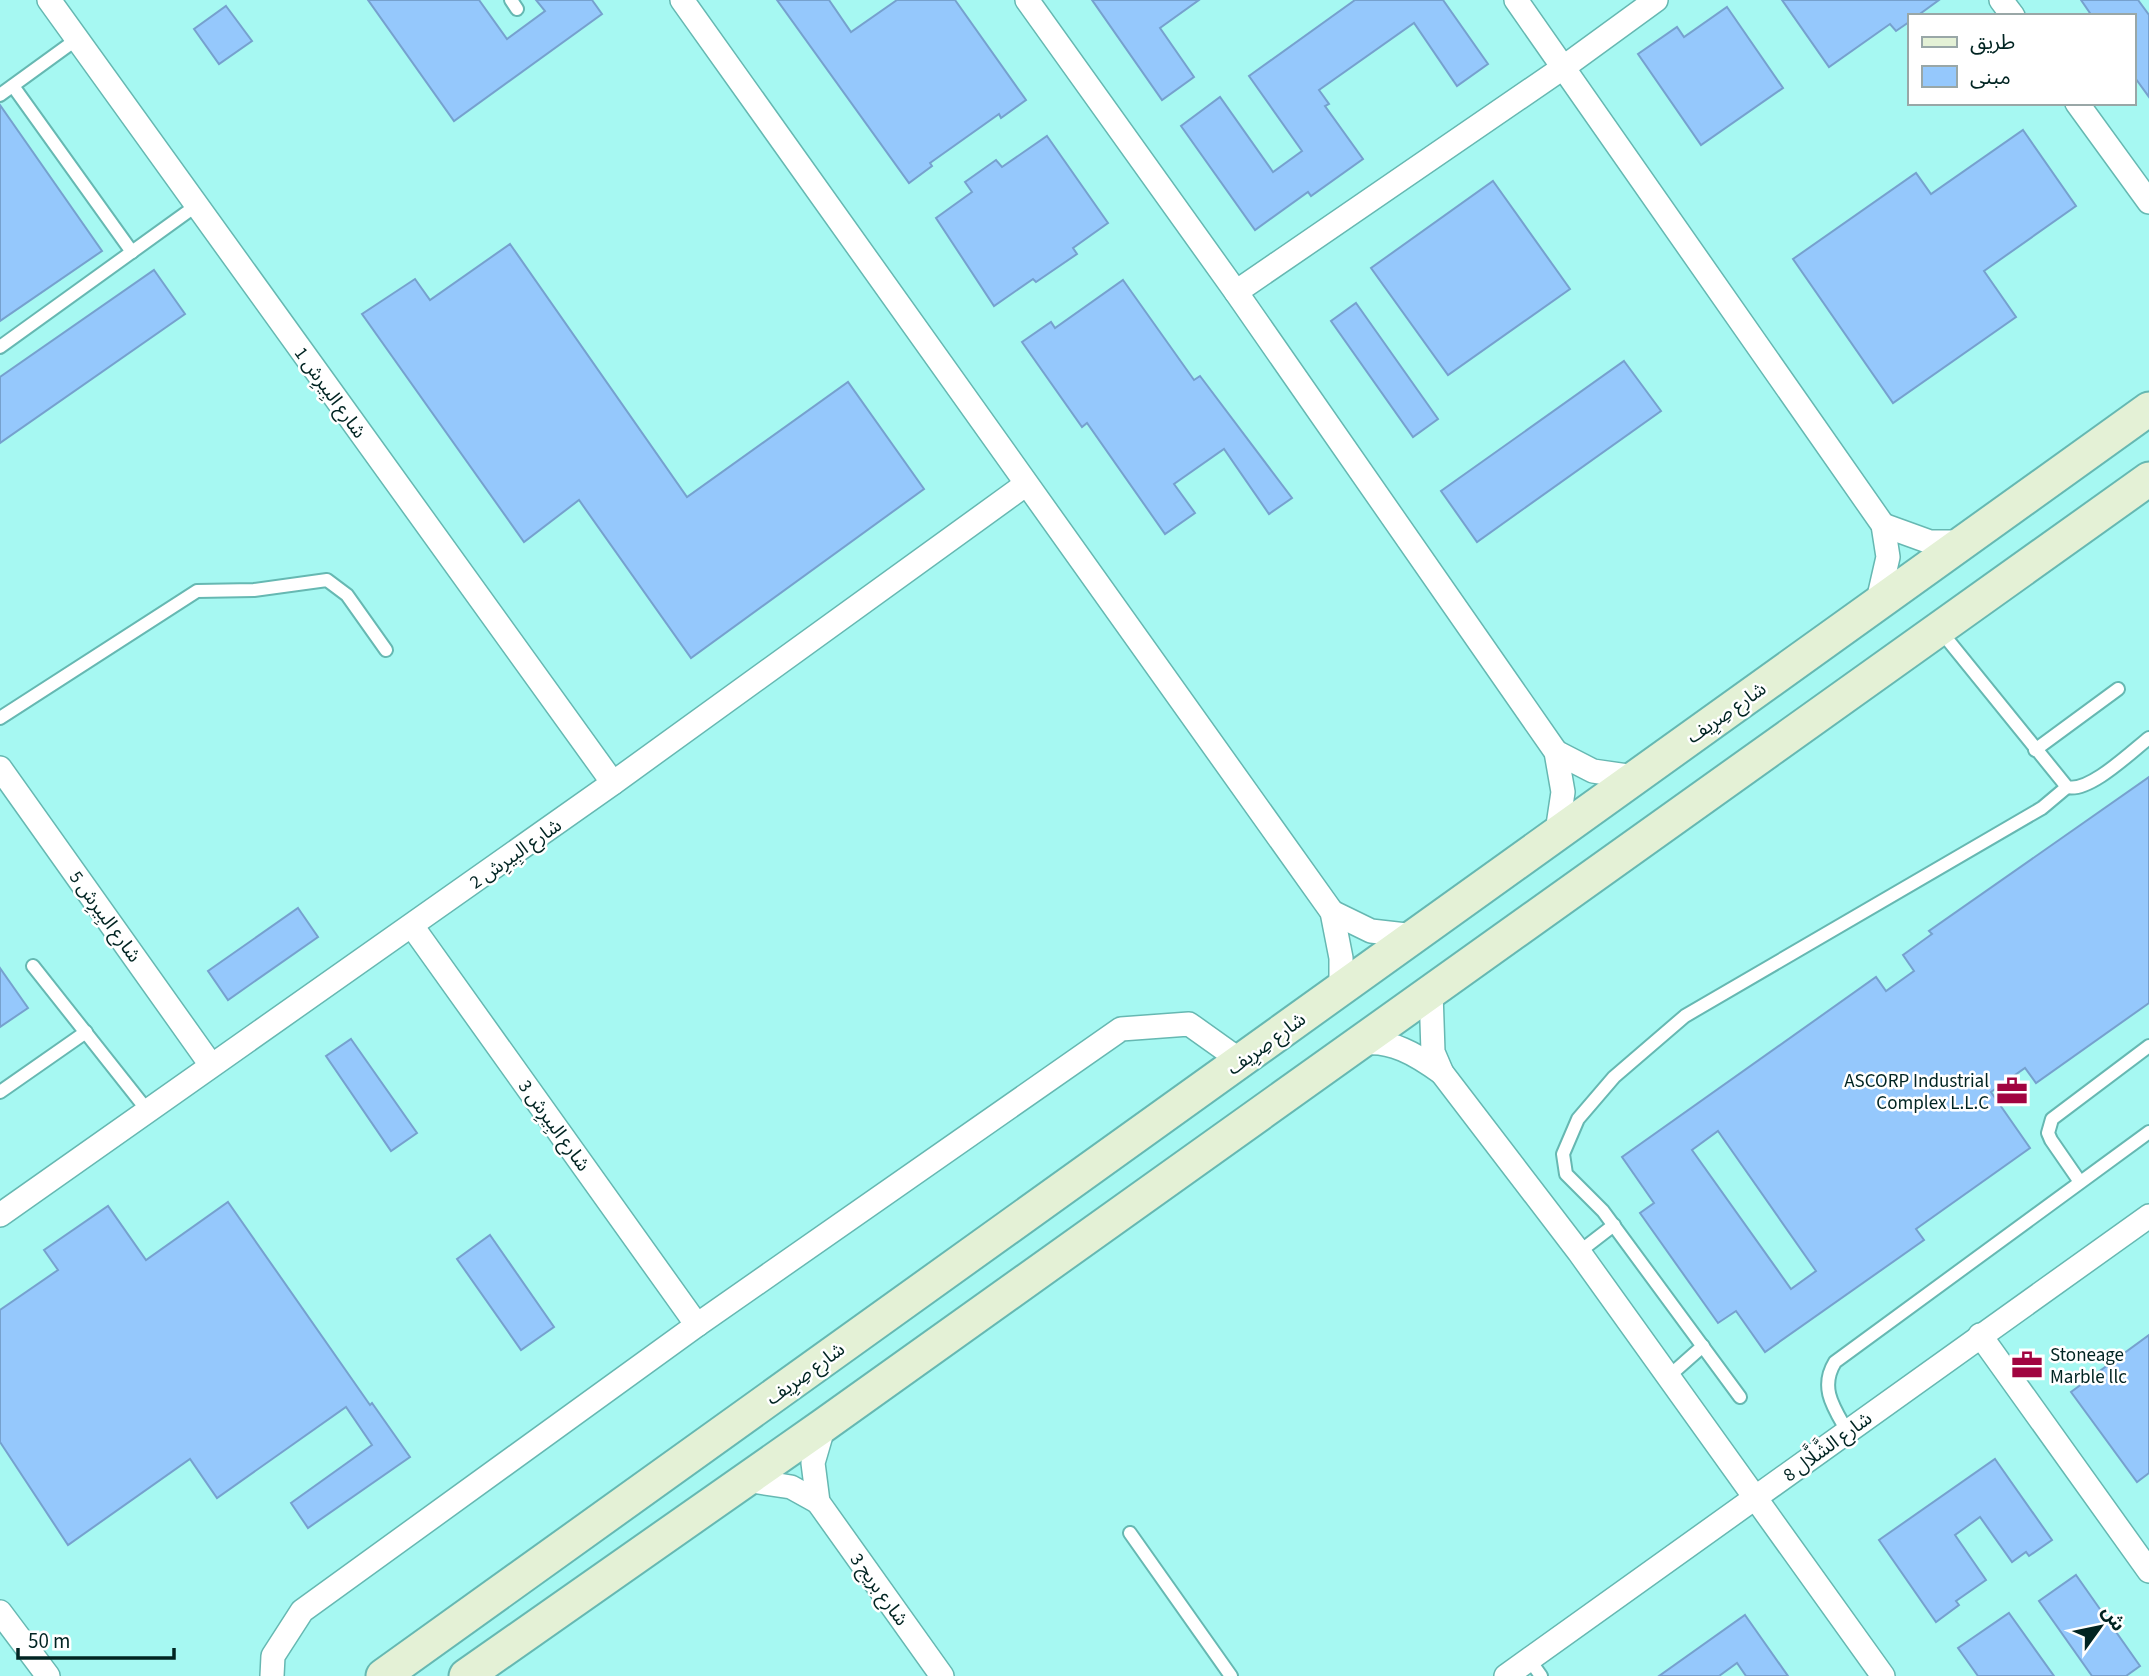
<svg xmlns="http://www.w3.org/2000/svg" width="2149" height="1676" viewBox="0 0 2149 1676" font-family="'Source Sans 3','Noto Sans Arabic',sans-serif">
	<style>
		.building { fill: #95c8fc; stroke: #76a1ce; stroke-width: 2; fill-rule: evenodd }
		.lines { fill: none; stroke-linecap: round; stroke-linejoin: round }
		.service-casing { stroke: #66b8b2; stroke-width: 16 }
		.minor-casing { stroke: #66b8b2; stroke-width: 26 }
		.secondary-casing { stroke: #66b8b2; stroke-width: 37 }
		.service { stroke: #fff; stroke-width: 12 }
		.minor { stroke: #fff; stroke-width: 23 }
		.secondary { stroke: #e4f1d6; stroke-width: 33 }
		.labels { text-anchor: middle; stroke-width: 5; stroke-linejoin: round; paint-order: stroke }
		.street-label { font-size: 19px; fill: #012422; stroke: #fff }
		.poi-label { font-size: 19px; fill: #012422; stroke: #fff; text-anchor: end }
	</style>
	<rect width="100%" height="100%" fill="#a6f8f2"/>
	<g class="building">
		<path d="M368,0H479L507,39L545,11L536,0H592L602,14L454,121Z"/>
		<path d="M777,0H829L851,32L897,0H955L1026,100L1001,118L999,114L930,163L932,166L909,183Z"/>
		<path d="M1092,0H1199L1160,28L1194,77L1162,100Z"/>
		<path d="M1355,0H1443L1488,64L1457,86L1414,23L1319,90L1329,104L1325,106L1363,159L1311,196L1308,192L1255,230L1181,126L1220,97L1273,172L1302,151L1249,76Z"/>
		<path d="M1782,0H1939L1917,16H1909V22L1896,31L1890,24L1829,67Z"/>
		<path d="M2081,0H2138L2149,15V97L2133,75V16H2092Z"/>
		<path d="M226,6L252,41L219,64L194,29Z"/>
		<path d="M1727,7L1783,88L1701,145L1638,54L1677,27L1684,37Z"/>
		<path d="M0,105L102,251L0,321Z"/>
		<path d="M2023,130L2076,206L1984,271L2016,317L1893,403L1793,259L1916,173L1931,194Z"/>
		<path d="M1047,136L1108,223L1073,248L1077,254L1036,282L1033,279L994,306L936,218L972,192L965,182L996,160L1002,167Z"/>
		<path d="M1493,181L1570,289L1448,375L1371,268Z"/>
		<path d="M510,244L687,497L848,382L924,489L691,658L579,500L524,542L362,314L415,279L430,300Z"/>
		<path d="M154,270L185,314L0,443V377Z"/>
		<path d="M1123,280L1194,380L1200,376L1292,498L1269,514L1224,449L1174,484L1195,513L1165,534L1087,423L1082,427L1022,342L1051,322L1055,328Z"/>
		<path d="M1356,303L1438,419L1413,437L1331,321Z"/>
		<path d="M1624,361L1661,411L1477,542L1441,491Z"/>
		<path d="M2149,777V1003L2036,1083L2025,1068L1991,1092L2030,1148L1916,1229L1924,1240L1765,1352L1736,1311L1718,1323L1640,1213L1654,1203L1622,1157L1876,977L1886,991L1914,971L1903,955L1932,934L1929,931ZM1718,1131L1816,1271L1791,1289L1692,1150Z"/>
		<path d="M298,908L318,937L228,1000L208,971Z"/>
		<path d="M0,968L28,1008L0,1027Z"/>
		<path d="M351,1039L417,1133L391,1151L326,1056Z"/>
		<path d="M228,1202L370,1405L372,1403L410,1457L308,1528L291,1503L372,1445L346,1407L217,1498L190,1459L68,1545L0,1442V1310L58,1270L44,1250L108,1206L146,1260Z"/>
		<path d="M490,1235L554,1327L521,1350L457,1259Z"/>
		<path d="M2149,1335V1473L2137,1482L2071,1392Z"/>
		<path d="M1995,1459L2052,1540L2029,1556L2026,1552L2012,1562L1980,1517L1955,1535L1986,1580L1956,1601L1959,1605L1936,1622L1879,1540Z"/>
		<path d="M2076,1575L2140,1666L2126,1676H2092L2039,1601Z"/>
		<path d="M2009,1613L2054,1676H1978L1958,1648Z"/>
		<path d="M1745,1615L1788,1676H1746L1737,1663L1719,1676H1659Z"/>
	</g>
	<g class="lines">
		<defs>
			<g id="service">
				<path d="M511,0L517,9"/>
				<path d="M13,86L132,252"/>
				<path d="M0,95L77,39"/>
				<path d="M0,347L197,205"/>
				<path d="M1939,629L2067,787C2089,793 2131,752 2149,738"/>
				<path d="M0,718L197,591L254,590L327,580L347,595L386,650"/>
				<path d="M2035,750L2118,689"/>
				<path d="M33,966L147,1110"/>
				<path d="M0,1092L86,1032"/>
				<path d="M2080,1182L2051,1140L2048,1133L2052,1119L2149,1046"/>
				<path d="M1579,1252L1614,1225"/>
				<path d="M1668,1377L1703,1346"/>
				<path d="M1740,1397L1603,1211L1566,1174L1563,1154L1578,1119L1614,1077L1685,1016L2042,808L2067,787"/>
				<path d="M1847,1431C1834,1408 1819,1388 1835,1362L2149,1132"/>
				<path d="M1130,1533L1231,1676"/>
				<path d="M1529,1659L1541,1676"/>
			</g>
			<g id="minor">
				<path d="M49,0L613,783"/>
				<path d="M682,0L1332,912L1341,958V989"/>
				<path d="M1027,0L1236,292L1556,752L1563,792L1557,832"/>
				<path d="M1516,0L1883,525L1888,557L1877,605"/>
				<path d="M2001,0L2013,16"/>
				<path d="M2077,103L2149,202"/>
				<path d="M1236,292L1564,67L1656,0"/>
				<path d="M1883,525L1930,542H1963"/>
				<path d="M1556,752L1593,771L1635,777"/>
				<path d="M0,768L211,1065"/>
				<path d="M1332,912L1371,931L1415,936"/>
				<path d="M412,926L697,1325"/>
				<path d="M1431,992L1433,1052L1442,1073L1579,1252L1883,1676"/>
				<path d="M1359,1044C1390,1038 1417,1055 1442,1073"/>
				<path d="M0,1215L613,783L1025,485"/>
				<path d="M1980,1335L2149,1571"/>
				<path d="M824,1425L813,1463L818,1502L942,1676"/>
				<path d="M746,1480L791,1487L818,1502"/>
				<path d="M0,1612L48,1676"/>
				<path d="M272,1676L273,1656L302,1611L697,1325L1121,1029L1189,1024L1241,1061"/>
				<path d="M1506,1676L2149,1216"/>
			</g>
			<g id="secondary">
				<path d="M383,1676L2149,409"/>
				<path d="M466,1676L824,1425L2149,479"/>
			</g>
		</defs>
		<use href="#service" class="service-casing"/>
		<use href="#minor" class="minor-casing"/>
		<use href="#secondary" class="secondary-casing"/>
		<use href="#service" class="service"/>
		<use href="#minor" class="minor"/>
		<use href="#secondary" class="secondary"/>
	</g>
	<defs>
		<symbol id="office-bare" viewBox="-9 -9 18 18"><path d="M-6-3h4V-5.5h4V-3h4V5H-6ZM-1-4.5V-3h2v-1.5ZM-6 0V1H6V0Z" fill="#a10440" stroke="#fff" stroke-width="2.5" paint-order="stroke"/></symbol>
	</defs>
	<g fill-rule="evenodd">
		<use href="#office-bare" x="1990" y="1069" width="44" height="44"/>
		<use href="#office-bare" x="2005" y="1343" width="44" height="44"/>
	</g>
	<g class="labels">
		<g class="street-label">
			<text transform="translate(331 392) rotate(54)" y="7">شارع البِيرِش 1</text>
			<text transform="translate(1726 712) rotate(-35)" y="7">شارع صِرِيف</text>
			<text transform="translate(515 853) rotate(-35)" y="7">شارع البِيرِش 2</text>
			<text transform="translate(106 916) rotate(54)" y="7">شارع البِيرِش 5</text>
			<text transform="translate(1266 1043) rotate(-36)" y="7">شارع صِرِيف</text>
			<text transform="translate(555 1125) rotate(54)" y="7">شارع البِيرِش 3</text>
			<text transform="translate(805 1373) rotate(-36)" y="7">شارع صِرِيف</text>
			<text transform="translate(1827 1446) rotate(-36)" y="7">شارع الشَّلَّال 8</text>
			<text transform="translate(880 1589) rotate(54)" y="7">شارع بريج 3</text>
		</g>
		<g class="poi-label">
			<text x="1989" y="1087">ASCORP Industrial<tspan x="1989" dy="22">Complex L.L.C</tspan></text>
			<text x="2050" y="1361" text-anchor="start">Stoneage<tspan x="2050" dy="22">Marble llc</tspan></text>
		</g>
	</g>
	<rect x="1908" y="14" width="228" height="91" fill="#ffffff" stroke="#99a7a7" stroke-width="2"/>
	<rect x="1922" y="37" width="35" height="10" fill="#e4f1d6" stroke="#99a7a7" stroke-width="2"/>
	<text x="1970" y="49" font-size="21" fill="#012422">طريق</text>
	<rect x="1922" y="66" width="35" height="21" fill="#95c8fc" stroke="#99a7a7" stroke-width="2"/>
	<text x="1970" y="84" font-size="21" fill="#012422">مبنى</text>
	<g transform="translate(2100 1627) rotate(57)" stroke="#ffffff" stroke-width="5" paint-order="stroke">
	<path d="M0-5L12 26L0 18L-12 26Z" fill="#012422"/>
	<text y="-10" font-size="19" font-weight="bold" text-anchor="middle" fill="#012422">ش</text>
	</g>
	<path d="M18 1648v10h156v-10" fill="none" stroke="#012422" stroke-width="3.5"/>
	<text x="28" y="1648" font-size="21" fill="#012422" stroke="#ffffff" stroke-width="5" paint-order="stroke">50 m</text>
</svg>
